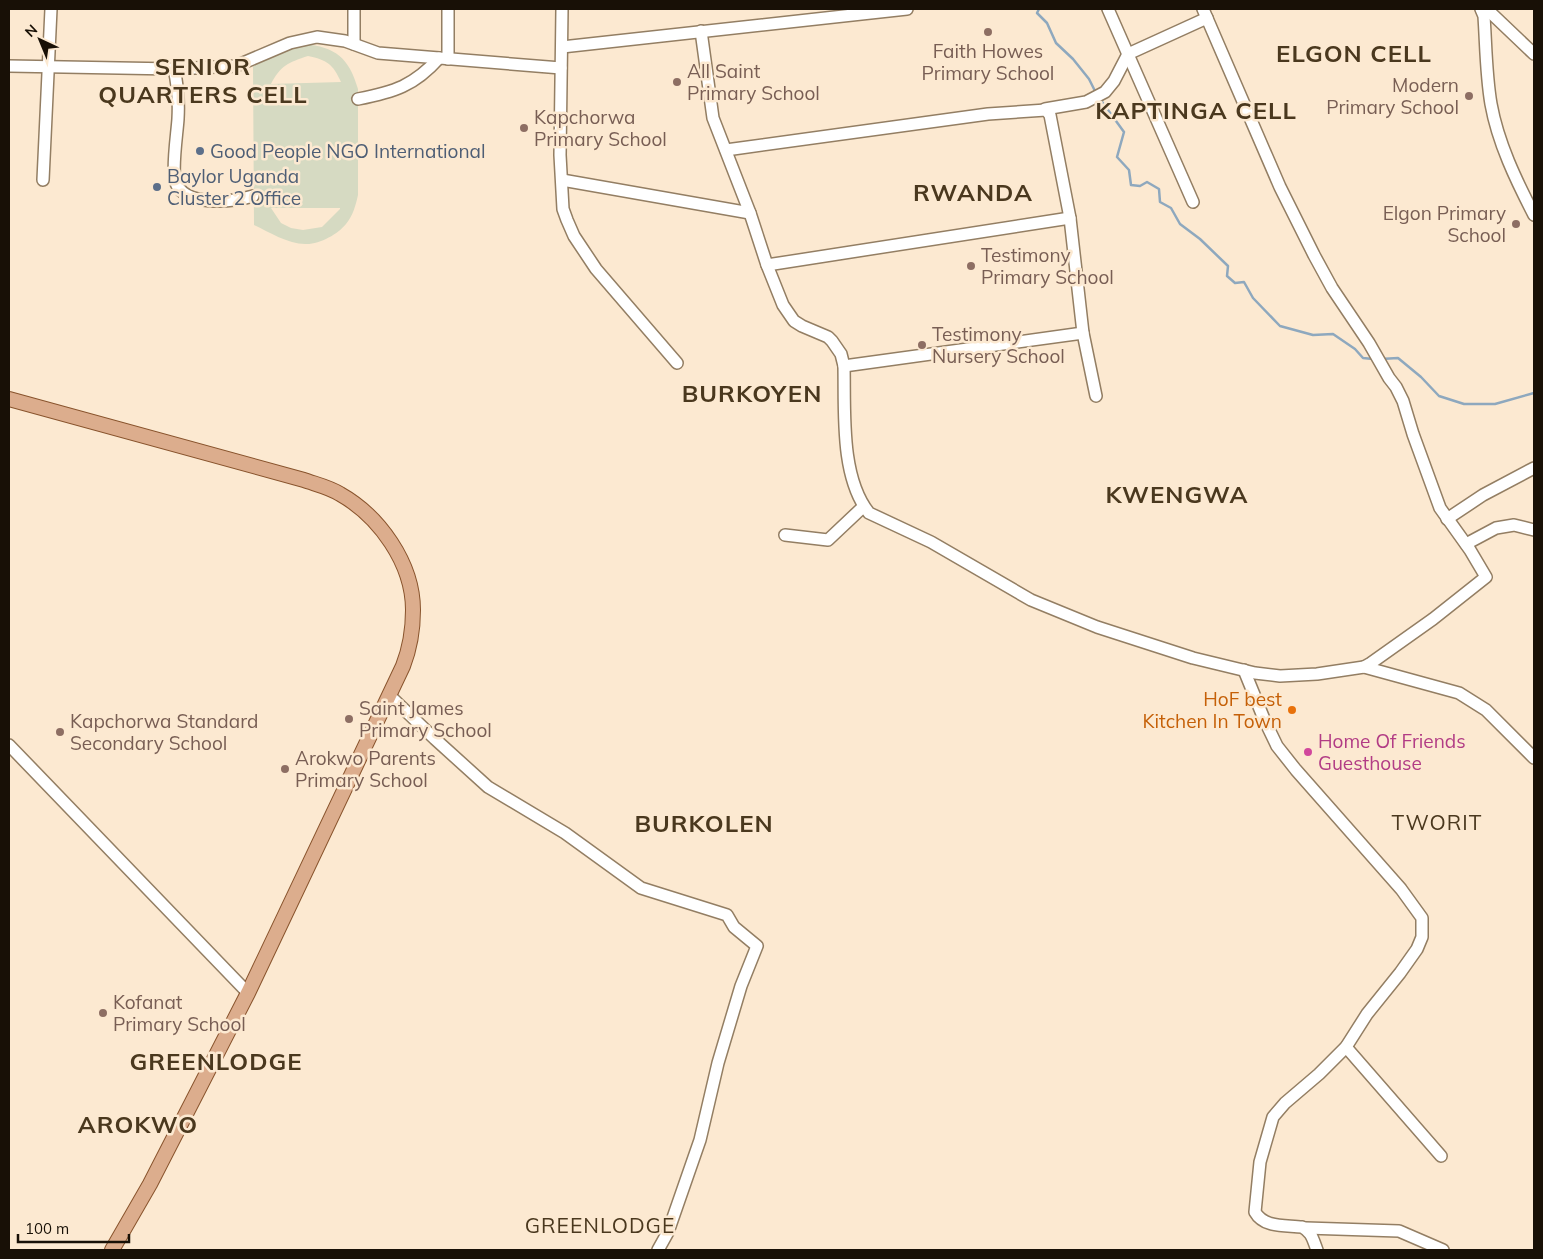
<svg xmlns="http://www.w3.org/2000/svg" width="1543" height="1259" viewBox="0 0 1543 1259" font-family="Mulish,sans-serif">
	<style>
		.green { fill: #d6dac2; fill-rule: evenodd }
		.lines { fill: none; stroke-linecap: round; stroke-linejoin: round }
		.stream { stroke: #8ea8be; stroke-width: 2.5 }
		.minor-casing { stroke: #937e63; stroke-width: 14 }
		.major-casing { stroke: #88532c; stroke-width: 16 }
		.minor { stroke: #fff; stroke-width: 11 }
		.major { stroke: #dcad8d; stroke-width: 14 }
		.education-dot { fill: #8d6e63; stroke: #fce9d1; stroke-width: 2 }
		.service-dot { fill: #5c6f8a; stroke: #fce9d1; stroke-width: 2 }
		.food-dot { fill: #e8710a; stroke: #fce9d1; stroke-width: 2 }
		.hotel-dot { fill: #d1479c; stroke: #fce9d1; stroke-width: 2 }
		.labels { text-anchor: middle; stroke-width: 5; stroke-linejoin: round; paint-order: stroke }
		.education-label { font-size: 19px; fill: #785e54; stroke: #fce9d1; text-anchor: start }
		.service-label { font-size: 19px; fill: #4e5e75; stroke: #fce9d1; text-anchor: start }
		.food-label { font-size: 19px; fill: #c56008; stroke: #fce9d1; text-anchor: end }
		.hotel-label { font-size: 19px; fill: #b23c85; stroke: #fce9d1; text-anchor: start }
		.quarter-label { font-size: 21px; letter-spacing: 1px; fill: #4a381e; stroke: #fce9d1 }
		.district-label { font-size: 24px; font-weight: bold; letter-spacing: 1px; fill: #4a381e; stroke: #fce9d1 }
	</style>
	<rect width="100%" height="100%" fill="#fce9d1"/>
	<path class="green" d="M304,44C336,47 349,58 358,89V195C356,204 353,216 346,224C338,234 319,245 305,244C288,244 269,232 254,225L253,66ZM308,56C327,60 333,64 341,82L271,84C280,66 289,62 308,56ZM271,208H340V209L322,227L303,230L291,228L281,223Z"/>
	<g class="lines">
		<g class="stream">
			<path d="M1039,9L1037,13L1047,23L1056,43L1073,59L1089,79L1096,93"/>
			<path d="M1100,99L1124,132L1117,157L1129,170L1131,185L1140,186L1147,182L1159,189L1160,202L1171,208L1180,224L1200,239L1228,266L1227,276L1235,283L1244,282L1253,298L1280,326L1313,335L1333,334L1355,349L1363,358L1373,359"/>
			<path d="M1381,359L1398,358L1421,377L1439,396L1464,404H1495L1534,393"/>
		</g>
		<defs>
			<g id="minor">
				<path d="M448,9V59"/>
				<path d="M562,9L560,155L563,209L567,220L574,236L596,269L677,363"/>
				<path d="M1108,9L1193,202"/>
				<path d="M1203,9L1280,187L1314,255L1332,288L1369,343L1389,378L1396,387L1403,401L1413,434L1440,508L1470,550L1486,577L1433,619L1371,663L1364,667"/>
				<path d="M1481,9L1484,16C1486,46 1486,75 1491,104C1498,143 1516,180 1534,215"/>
				<path d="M1482,10L1492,14L1534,54"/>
				<path d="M701,31L713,118L750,213L767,265L783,305L794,321L802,326L828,337L832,341L841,354L844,366C845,411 840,477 869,513L931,542L1031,600L1097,627L1193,658L1255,673L1280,676L1317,674L1364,667L1459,693L1486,710L1534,758"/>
				<path d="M354,44V9"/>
				<path d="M562,47L907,9"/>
				<path d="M9,66L174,69L236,66L290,43L317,37L345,41L378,53L561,68"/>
				<path d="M174,69C178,86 179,101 178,119C177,134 172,166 175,180C182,208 233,202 253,196"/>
				<path d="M358,99C394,92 414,86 439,58"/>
				<path d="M1045,109L1086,102L1105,92L1114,81L1128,54L1207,18"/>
				<path d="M726,150L988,114L1046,110L1050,115L1070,218L1083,333L1096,396"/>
				<path d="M43,180L51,9"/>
				<path d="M562,180L750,213"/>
				<path d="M767,265L1070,218"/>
				<path d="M844,366L1083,333"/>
				<path d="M1447,519L1483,495L1534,468"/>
				<path d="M785,535L828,540L863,507"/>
				<path d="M1466,544L1496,528L1514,525L1534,530"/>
				<path d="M1244,670L1264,719L1277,746L1296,770L1401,889L1422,918V937L1417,949L1400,973L1367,1014L1346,1047L1319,1074L1285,1103L1273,1117L1260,1162L1255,1212C1264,1228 1285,1225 1302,1227C1312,1232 1313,1240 1317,1250"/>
				<path d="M389,695L435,739L488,787L565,833L641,888L727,915L734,927L757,946L741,986L718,1063L700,1140L668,1232L658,1250"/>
				<path d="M9,745L248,993"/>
				<path d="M1346,1047L1441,1156"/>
				<path d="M1306,1228L1399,1231L1443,1250"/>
			</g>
			<path id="major" d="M9,399L304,480C315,484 329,487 340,494C379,516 413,563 413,610C413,629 410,648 403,666L248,993L150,1184L112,1250"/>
		</defs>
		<use href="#minor" class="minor-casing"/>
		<use href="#major" class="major-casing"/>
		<use href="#minor" class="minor"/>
		<use href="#major" class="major"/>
	</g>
	<g class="education-dot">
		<circle cx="988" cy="32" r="5"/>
		<circle cx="677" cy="82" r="5"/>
		<circle cx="1469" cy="96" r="5"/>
		<circle cx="524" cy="128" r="5"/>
		<circle cx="1516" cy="224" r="5"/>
		<circle cx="971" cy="266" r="5"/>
		<circle cx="922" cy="345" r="5"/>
		<circle cx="349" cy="719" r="5"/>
		<circle cx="60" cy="732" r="5"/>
		<circle cx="285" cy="769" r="5"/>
		<circle cx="103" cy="1013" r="5"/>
	</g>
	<g class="service-dot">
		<circle cx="200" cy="151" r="5"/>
		<circle cx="157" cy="187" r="5"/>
	</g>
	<circle class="food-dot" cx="1292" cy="710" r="5"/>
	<circle class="hotel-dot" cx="1308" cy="752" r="5"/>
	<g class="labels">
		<g class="education-label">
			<text x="988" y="58" text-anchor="middle">Faith Howes<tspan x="988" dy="22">Primary School</tspan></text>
			<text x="687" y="78">All Saint<tspan x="687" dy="22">Primary School</tspan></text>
			<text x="1459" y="92" text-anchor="end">Modern<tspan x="1459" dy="22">Primary School</tspan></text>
			<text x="534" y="124">Kapchorwa<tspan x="534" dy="22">Primary School</tspan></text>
			<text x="1506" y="220" text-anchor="end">Elgon Primary<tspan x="1506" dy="22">School</tspan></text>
			<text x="981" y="262">Testimony<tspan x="981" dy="22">Primary School</tspan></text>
			<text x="932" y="341">Testimony<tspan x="932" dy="22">Nursery School</tspan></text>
			<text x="359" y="715">Saint James<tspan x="359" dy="22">Primary School</tspan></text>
			<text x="70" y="728">Kapchorwa Standard<tspan x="70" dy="22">Secondary School</tspan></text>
			<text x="295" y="765">Arokwo Parents<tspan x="295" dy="22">Primary School</tspan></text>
			<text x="113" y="1009">Kofanat<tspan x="113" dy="22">Primary School</tspan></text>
		</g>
		<g class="service-label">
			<text x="210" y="158">Good People NGO International</text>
			<text x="167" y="183">Baylor Uganda<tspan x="167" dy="22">Cluster 2 Office</tspan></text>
		</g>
		<g class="food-label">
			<text x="1282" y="706">HoF best<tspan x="1282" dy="22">Kitchen In Town</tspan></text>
		</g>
		<g class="hotel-label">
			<text x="1318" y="748">Home Of Friends<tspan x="1318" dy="22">Guesthouse</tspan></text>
		</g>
		<g class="quarter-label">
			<text x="1437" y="830">TWORIT</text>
			<text x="600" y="1233">GREENLODGE</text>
		</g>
		<g class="district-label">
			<text x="1354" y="62">ELGON CELL</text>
			<text x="203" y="75">SENIOR<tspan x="203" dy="28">QUARTERS CELL</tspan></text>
			<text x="1196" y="119">KAPTINGA CELL</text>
			<text x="973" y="201">RWANDA</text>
			<text x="752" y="402">BURKOYEN</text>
			<text x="1177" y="503">KWENGWA</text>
			<text x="704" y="832">BURKOLEN</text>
			<text x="216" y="1070">GREENLODGE</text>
			<text x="138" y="1133">AROKWO</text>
		</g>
	</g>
	<rect width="1543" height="1259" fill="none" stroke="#181006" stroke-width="20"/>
	<g transform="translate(40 40) rotate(316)" stroke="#fce9d1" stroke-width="4" paint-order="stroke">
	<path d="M0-4L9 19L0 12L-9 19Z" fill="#181006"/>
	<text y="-8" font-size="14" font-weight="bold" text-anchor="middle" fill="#181006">N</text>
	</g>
	<path d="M18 1234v8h111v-8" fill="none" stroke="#181006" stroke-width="2.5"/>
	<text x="25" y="1234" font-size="15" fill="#181006" stroke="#fce9d1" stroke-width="4" paint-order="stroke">100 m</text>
</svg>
